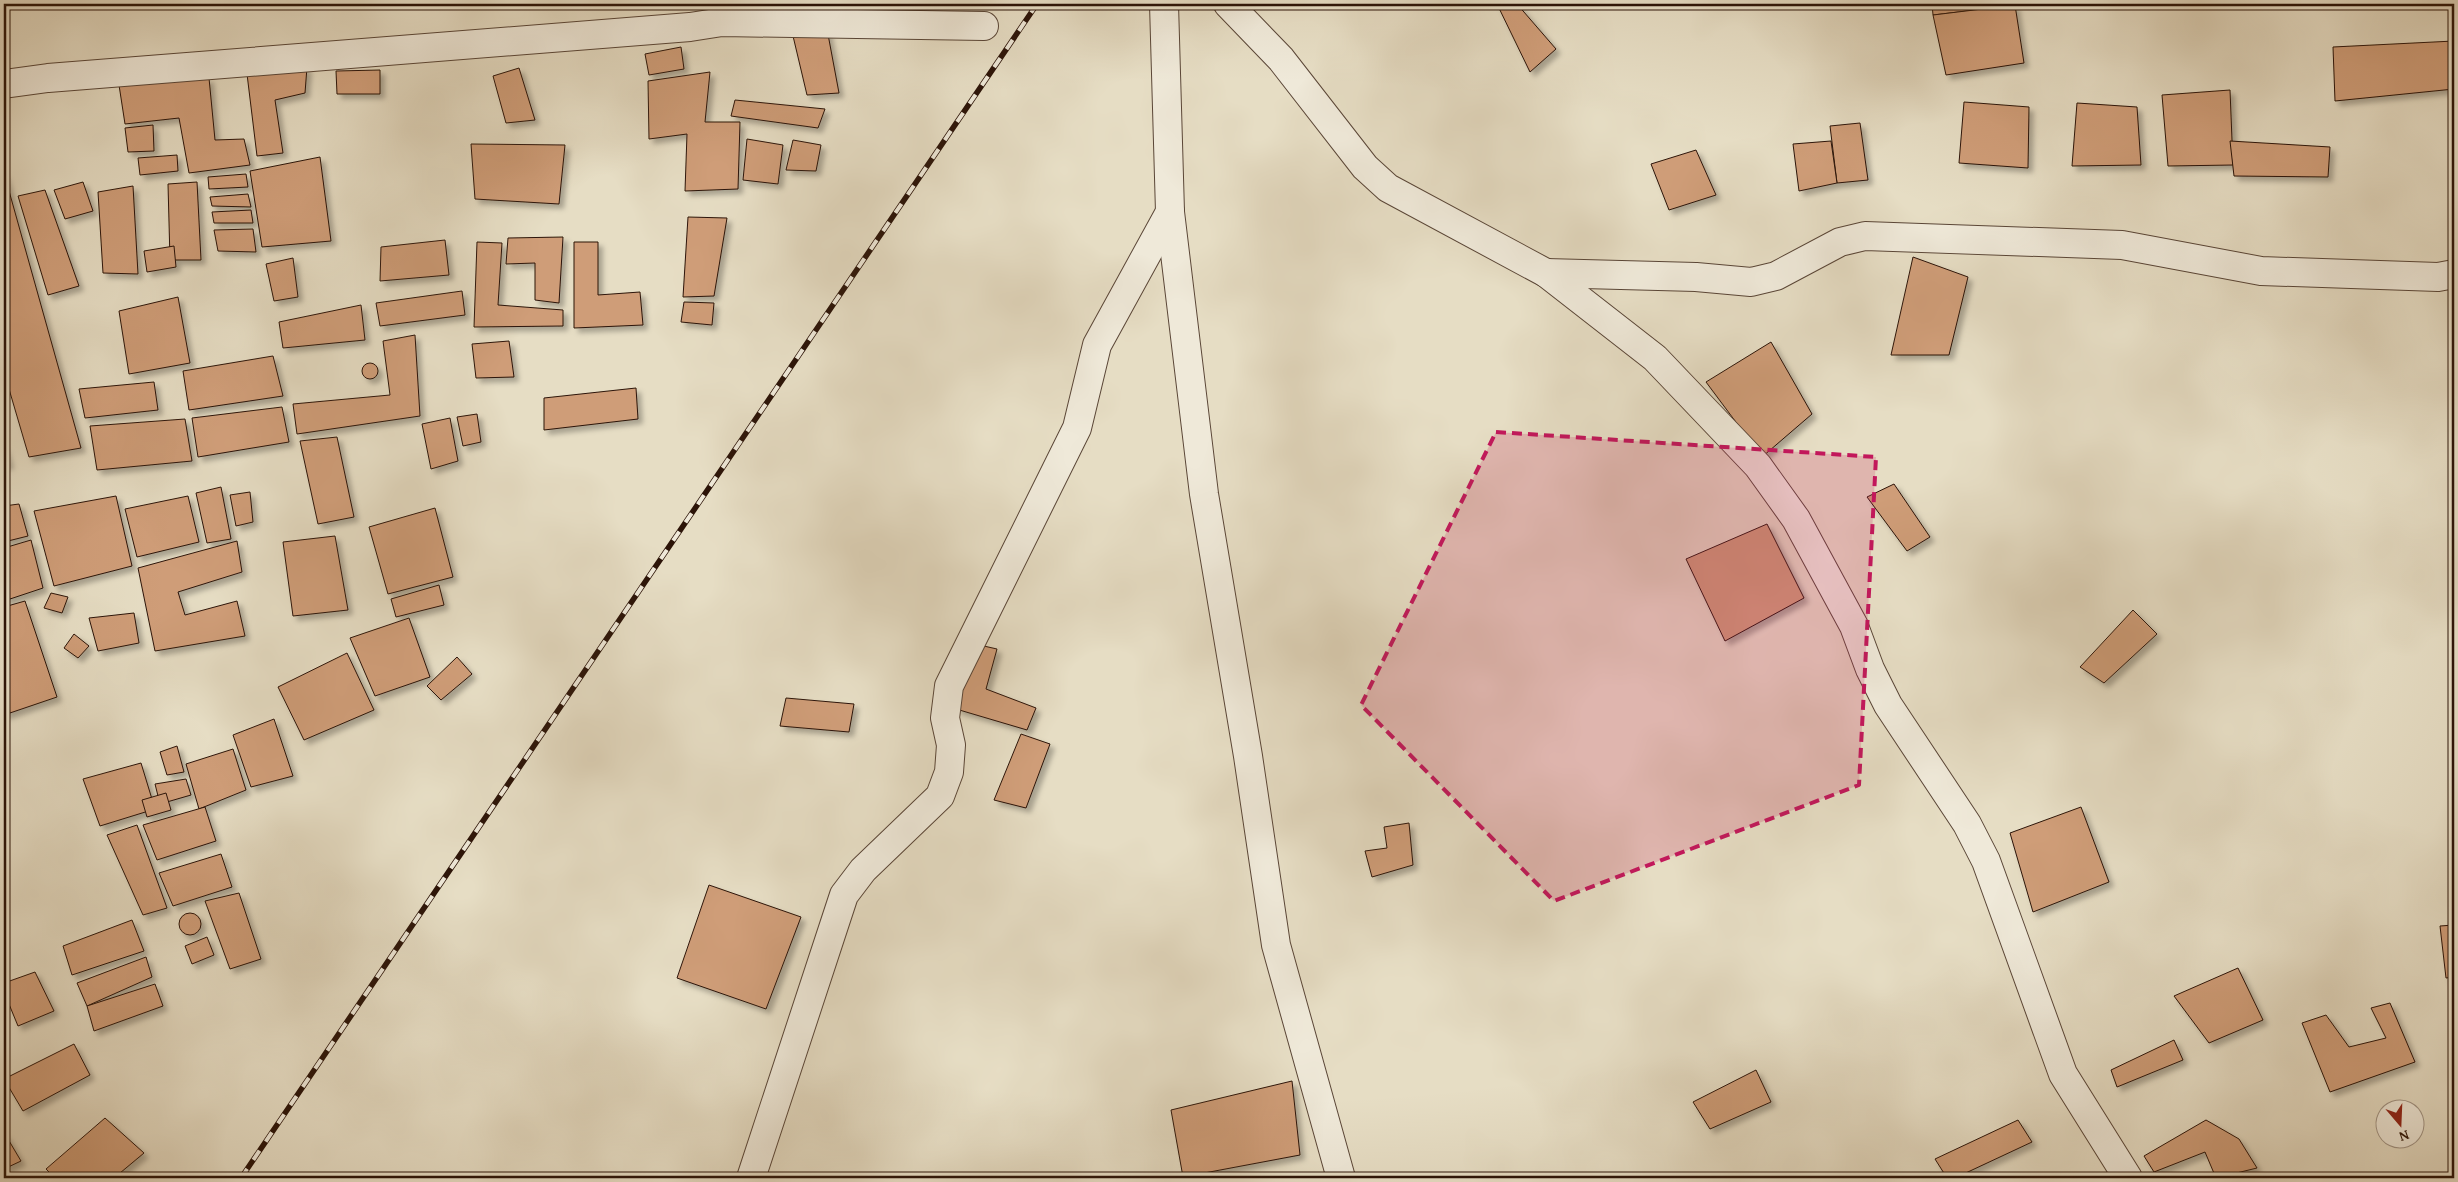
<svg xmlns="http://www.w3.org/2000/svg" width="2458" height="1182" viewBox="0 0 2458 1182" font-family="'Gentium Book Plus',serif">
	<style>
		.building { fill: #cf9d78; stroke: #2c1408; filter: url(#shadow) }
		.lines { fill: none; stroke-linecap: round; stroke-linejoin: round }
		.minor-casing { stroke: #5a4637; stroke-width: 30 }
		.minor { stroke: #efe9d9; stroke-width: 28 }
		.rail-casing { stroke: #2c1408; stroke-width: 5.5 }
		.rail { stroke: #efe9d9; stroke-width: 4; stroke-dasharray: 11; stroke-linecap: butt }
		.marked { fill: #c2185b; fill-opacity: 0.2; stroke: #c2185b; stroke-width: 4; stroke-dasharray: 10 6; stroke-linejoin: round }
	</style>
	<defs>
		<filter id="shadow"><feDropShadow dx="4.5" dy="4.5" stdDeviation="2.5" flood-color="#0004"/></filter>
	</defs>
	<rect width="100%" height="100%" fill="#e6ddc4"/>
	<filter id="stains"><feTurbulence type="fractalNoise" baseFrequency=".004" numOctaves="4"/><feColorMatrix values="0 0 0 0 .2 0 0 0 0 .09 0 0 0 0 .02 0 0 0 .5 -.17"/></filter>
	<radialGradient id="worn" r=".72"><stop offset=".6" stop-color="#630" stop-opacity="0"/><stop offset="1" stop-color="#630" stop-opacity=".3"/></radialGradient>
	<g class="building">
		<path d="M778,4H843L840,16L777,13Z"/>
		<path d="M1497,4H1517L1556,49L1530,72Z"/>
		<path d="M1932,4H1983L1984,9L1933,15Z"/>
		<path d="M1983,4H2002L1984,9Z"/>
		<path d="M2015,5L2024,63L1946,75L1933,15Z"/>
		<path d="M827,29L839,93L807,95L793,36Z"/>
		<path d="M2454,41V89L2335,101L2333,47Z"/>
		<path d="M681,47L684,69L649,75L645,54Z"/>
		<path d="M307,67L305,93L275,100L283,153L257,156L247,74Z"/>
		<path d="M519,68L535,120L506,123L493,76Z"/>
		<path d="M380,70V94H337L336,71Z"/>
		<path d="M710,72L705,122H740L738,189L685,191L687,134L649,139L648,81Z"/>
		<path d="M209,78L215,140L244,139L250,165L189,173L179,118L125,124L119,85Z"/>
		<path d="M2230,90L2233,165L2168,166L2162,95Z"/>
		<path d="M735,100L825,109L818,128L731,116Z"/>
		<path d="M1964,102L2029,107L2028,168L1959,163Z"/>
		<path d="M2077,103L2137,107L2141,165L2072,166Z"/>
		<path d="M1860,123L1868,180L1837,183L1830,126Z"/>
		<path d="M153,125L154,151L128,152L125,128Z"/>
		<path d="M747,139L783,145L778,184L743,180Z"/>
		<path d="M793,140L821,145L816,171L786,170Z"/>
		<path d="M1831,141L1837,183L1799,191L1793,144Z"/>
		<path d="M2230,141L2330,147L2328,177L2234,176Z"/>
		<path d="M471,144L565,145L559,204L475,199Z"/>
		<path d="M1696,150L1716,195L1669,210L1651,164Z"/>
		<path d="M177,155L178,171L140,175L138,158Z"/>
		<path d="M320,157L331,241L262,247L250,171Z"/>
		<path d="M4,173L81,448L29,457L4,372Z"/>
		<path d="M246,174L248,187L209,189L208,177Z"/>
		<path d="M83,182L93,211L65,219L54,190Z"/>
		<path d="M197,182L201,260H170L168,184Z"/>
		<path d="M133,186L138,274L103,273L98,192Z"/>
		<path d="M45,190L79,286L48,295L18,196Z"/>
		<path d="M248,194L251,207L212,206L210,197Z"/>
		<path d="M251,210L253,223H214L212,212Z"/>
		<path d="M688,217L727,218L714,296L683,297Z"/>
		<path d="M253,229L256,252L218,251L214,230Z"/>
		<path d="M563,237L559,303L535,300V263L506,264L508,238Z"/>
		<path d="M445,240L449,275L380,281L381,247Z"/>
		<path d="M477,242L502,243L498,305L563,310V326L474,327Z"/>
		<path d="M574,242H598V295L640,292L643,325L574,328Z"/>
		<path d="M174,246L176,267L147,272L144,251Z"/>
		<path d="M1913,257L1968,277L1949,355H1891Z"/>
		<path d="M293,258L298,297L274,301L266,264Z"/>
		<path d="M462,291L465,315L380,326L376,303Z"/>
		<path d="M178,297L190,363L129,374L119,311Z"/>
		<path d="M684,302L714,303L712,325L681,322Z"/>
		<path d="M361,305L365,340L283,348L279,322Z"/>
		<path d="M415,335L420,416L297,434L293,404L390,395L383,341Z"/>
		<path d="M509,341L514,377L476,378L472,344Z"/>
		<path d="M1771,342L1812,414L1762,457L1706,382Z"/>
		<path d="M273,356L283,396L189,410L183,371Z"/>
		<circle cx="370" cy="371" r="8"/>
		<path d="M154,382L158,410L85,418L79,389Z"/>
		<path d="M636,388L638,419L544,430V398Z"/>
		<path d="M282,407L289,442L198,457L192,418Z"/>
		<path d="M477,414L481,442L463,446L457,417Z"/>
		<path d="M450,418L458,461L431,469L422,424Z"/>
		<path d="M185,419L192,461L97,470L90,426Z"/>
		<path d="M337,437L354,517L318,524L300,441Z"/>
		<path d="M4,446L9,464L4,466Z"/>
		<path d="M1894,484L1930,537L1907,551L1867,497Z"/>
		<path d="M221,487L231,539L207,543L196,493Z"/>
		<path d="M250,492L253,522L236,526L230,495Z"/>
		<path d="M116,496L132,566L54,586L34,511Z"/>
		<path d="M188,496L199,542L137,557L125,509Z"/>
		<path d="M19,504L28,536L4,542V506Z"/>
		<path d="M435,508L453,577L388,594L369,527Z"/>
		<path d="M1767,524L1804,598L1725,641L1686,559Z"/>
		<path d="M335,536L348,610L293,616L283,542Z"/>
		<path d="M31,540L43,588L4,601V548Z"/>
		<path d="M237,541L242,572L178,592L185,615L237,601L245,636L155,651L138,568Z"/>
		<path d="M439,585L444,605L396,617L391,599Z"/>
		<path d="M51,593L68,597L62,613L44,608Z"/>
		<path d="M25,601L57,697L4,715V607Z"/>
		<path d="M2133,610L2157,634L2104,683L2080,667Z"/>
		<path d="M134,613L139,643L98,651L89,618Z"/>
		<path d="M409,618L430,677L375,696L350,638Z"/>
		<path d="M74,634L89,646L78,658L64,648Z"/>
		<path d="M975,644L997,649L986,689L1036,708L1027,730L956,709Z"/>
		<path d="M347,653L374,710L304,740L278,687Z"/>
		<path d="M457,657L472,674L441,700L427,686Z"/>
		<path d="M786,698L854,704L849,732L780,726Z"/>
		<path d="M274,719L293,776L251,787L233,735Z"/>
		<path d="M1021,734L1050,744L1026,808L994,800Z"/>
		<path d="M177,746L184,772L167,775L160,752Z"/>
		<path d="M233,749L246,790L199,809L186,764Z"/>
		<path d="M141,763L155,809L100,826L83,779Z"/>
		<path d="M186,779L191,795L160,804L155,784Z"/>
		<path d="M166,793L171,810L147,817L142,800Z"/>
		<path d="M205,807L216,841L157,860L143,825Z"/>
		<path d="M2081,807L2109,882L2033,912L2010,833Z"/>
		<path d="M1409,823L1413,865L1372,877L1365,851L1387,848L1384,827Z"/>
		<path d="M137,825L167,908L143,915L107,835Z"/>
		<path d="M221,854L232,887L173,906L159,873Z"/>
		<path d="M709,885L801,917L766,1009L677,978Z"/>
		<path d="M239,893L261,959L230,969L205,901Z"/>
		<circle cx="190" cy="924" r="11"/>
		<path d="M132,920L144,951L72,975L63,946Z"/>
		<path d="M2454,925V977L2446,978L2440,926Z"/>
		<path d="M207,937L214,955L192,964L185,946Z"/>
		<path d="M146,957L152,977L87,1006L77,983Z"/>
		<path d="M2238,968L2263,1020L2209,1043L2174,996Z"/>
		<path d="M35,972L54,1011L18,1026L4,992V983Z"/>
		<path d="M155,984L163,1006L94,1031L87,1006Z"/>
		<path d="M2390,1003L2415,1062L2330,1092L2302,1023L2326,1015L2349,1047L2386,1038L2371,1008Z"/>
		<path d="M2174,1040L2183,1060L2117,1087L2111,1070Z"/>
		<path d="M74,1044L90,1075L23,1111L4,1079Z"/>
		<path d="M1756,1070L1771,1102L1710,1129L1693,1102Z"/>
		<path d="M1292,1081L1300,1155L1183,1177L1171,1110Z"/>
		<path d="M105,1118L144,1153L114,1178H55L46,1169Z"/>
		<path d="M2018,1120L2032,1142L1955,1178H1947L1935,1159Z"/>
		<path d="M2206,1120L2239,1139L2257,1168L2216,1178L2205,1152L2154,1172L2144,1156Z"/>
		<path d="M5,1134L21,1161L4,1169V1135Z"/>
		<rect x="1604" y="1175" width="30" height="3"/>
	</g>
	<g class="lines">
		<defs>
			<g id="minor">
				<path d="M1164,4L1170,212L1204,494L1248,756L1276,945L1341,1178"/>
				<path d="M1228,4L1281,59L1365,167L1388,188L1546,273L1655,358L1758,466L1796,519L1854,626L1870,669L1888,705L1967,824L1986,861L2063,1074L2128,1178"/>
				<path d="M4,84L48,78L690,27L722,22L984,26"/>
				<path d="M1546,273L1696,277L1751,282L1776,276L1840,242L1865,236L2122,245L2261,271L2438,277L2454,274"/>
				<path d="M751,1178L844,895L863,870L940,796L949,772L951,745L945,718L949,686L1077,428L1097,345L1170,212"/>
			</g>
		</defs>
		<use href="#minor" class="minor-casing"/>
		<use href="#minor" class="minor"/>
		<defs>
			<path id="rail" d="M241,1178L1037,4"/>
		</defs>
		<use href="#rail" class="rail-casing"/>
		<use href="#rail" class="rail"/>
	</g>
	<path class="marked" d="M1496,432L1876,457L1859,785L1554,901L1361,705Z"/>
	<rect width="2458" height="1182" fill="none" stroke="#e6ddc4" stroke-width="20"/>
	<rect x="5" y="5" width="2448" height="1172" fill="none" stroke="#2c1408" stroke-width="2.5"/>
	<rect x="10" y="10" width="2438" height="1162" fill="none" stroke="#2c1408"/>
	<g transform="translate(2400 1124) rotate(161)"><circle r="24" fill="#efe9d9" stroke="#a19485"/>
	<path d="M0-4L9 19L0 12L-9 19Z" fill="#8f2418"/>
	<text y="-8" font-size="14" font-weight="bold" text-anchor="middle" fill="#2c1408">N</text>
	</g>
	<rect width="100%" height="100%" filter="url(#stains)"/>
	<rect width="100%" height="100%" fill="url(#worn)"/>
</svg>
